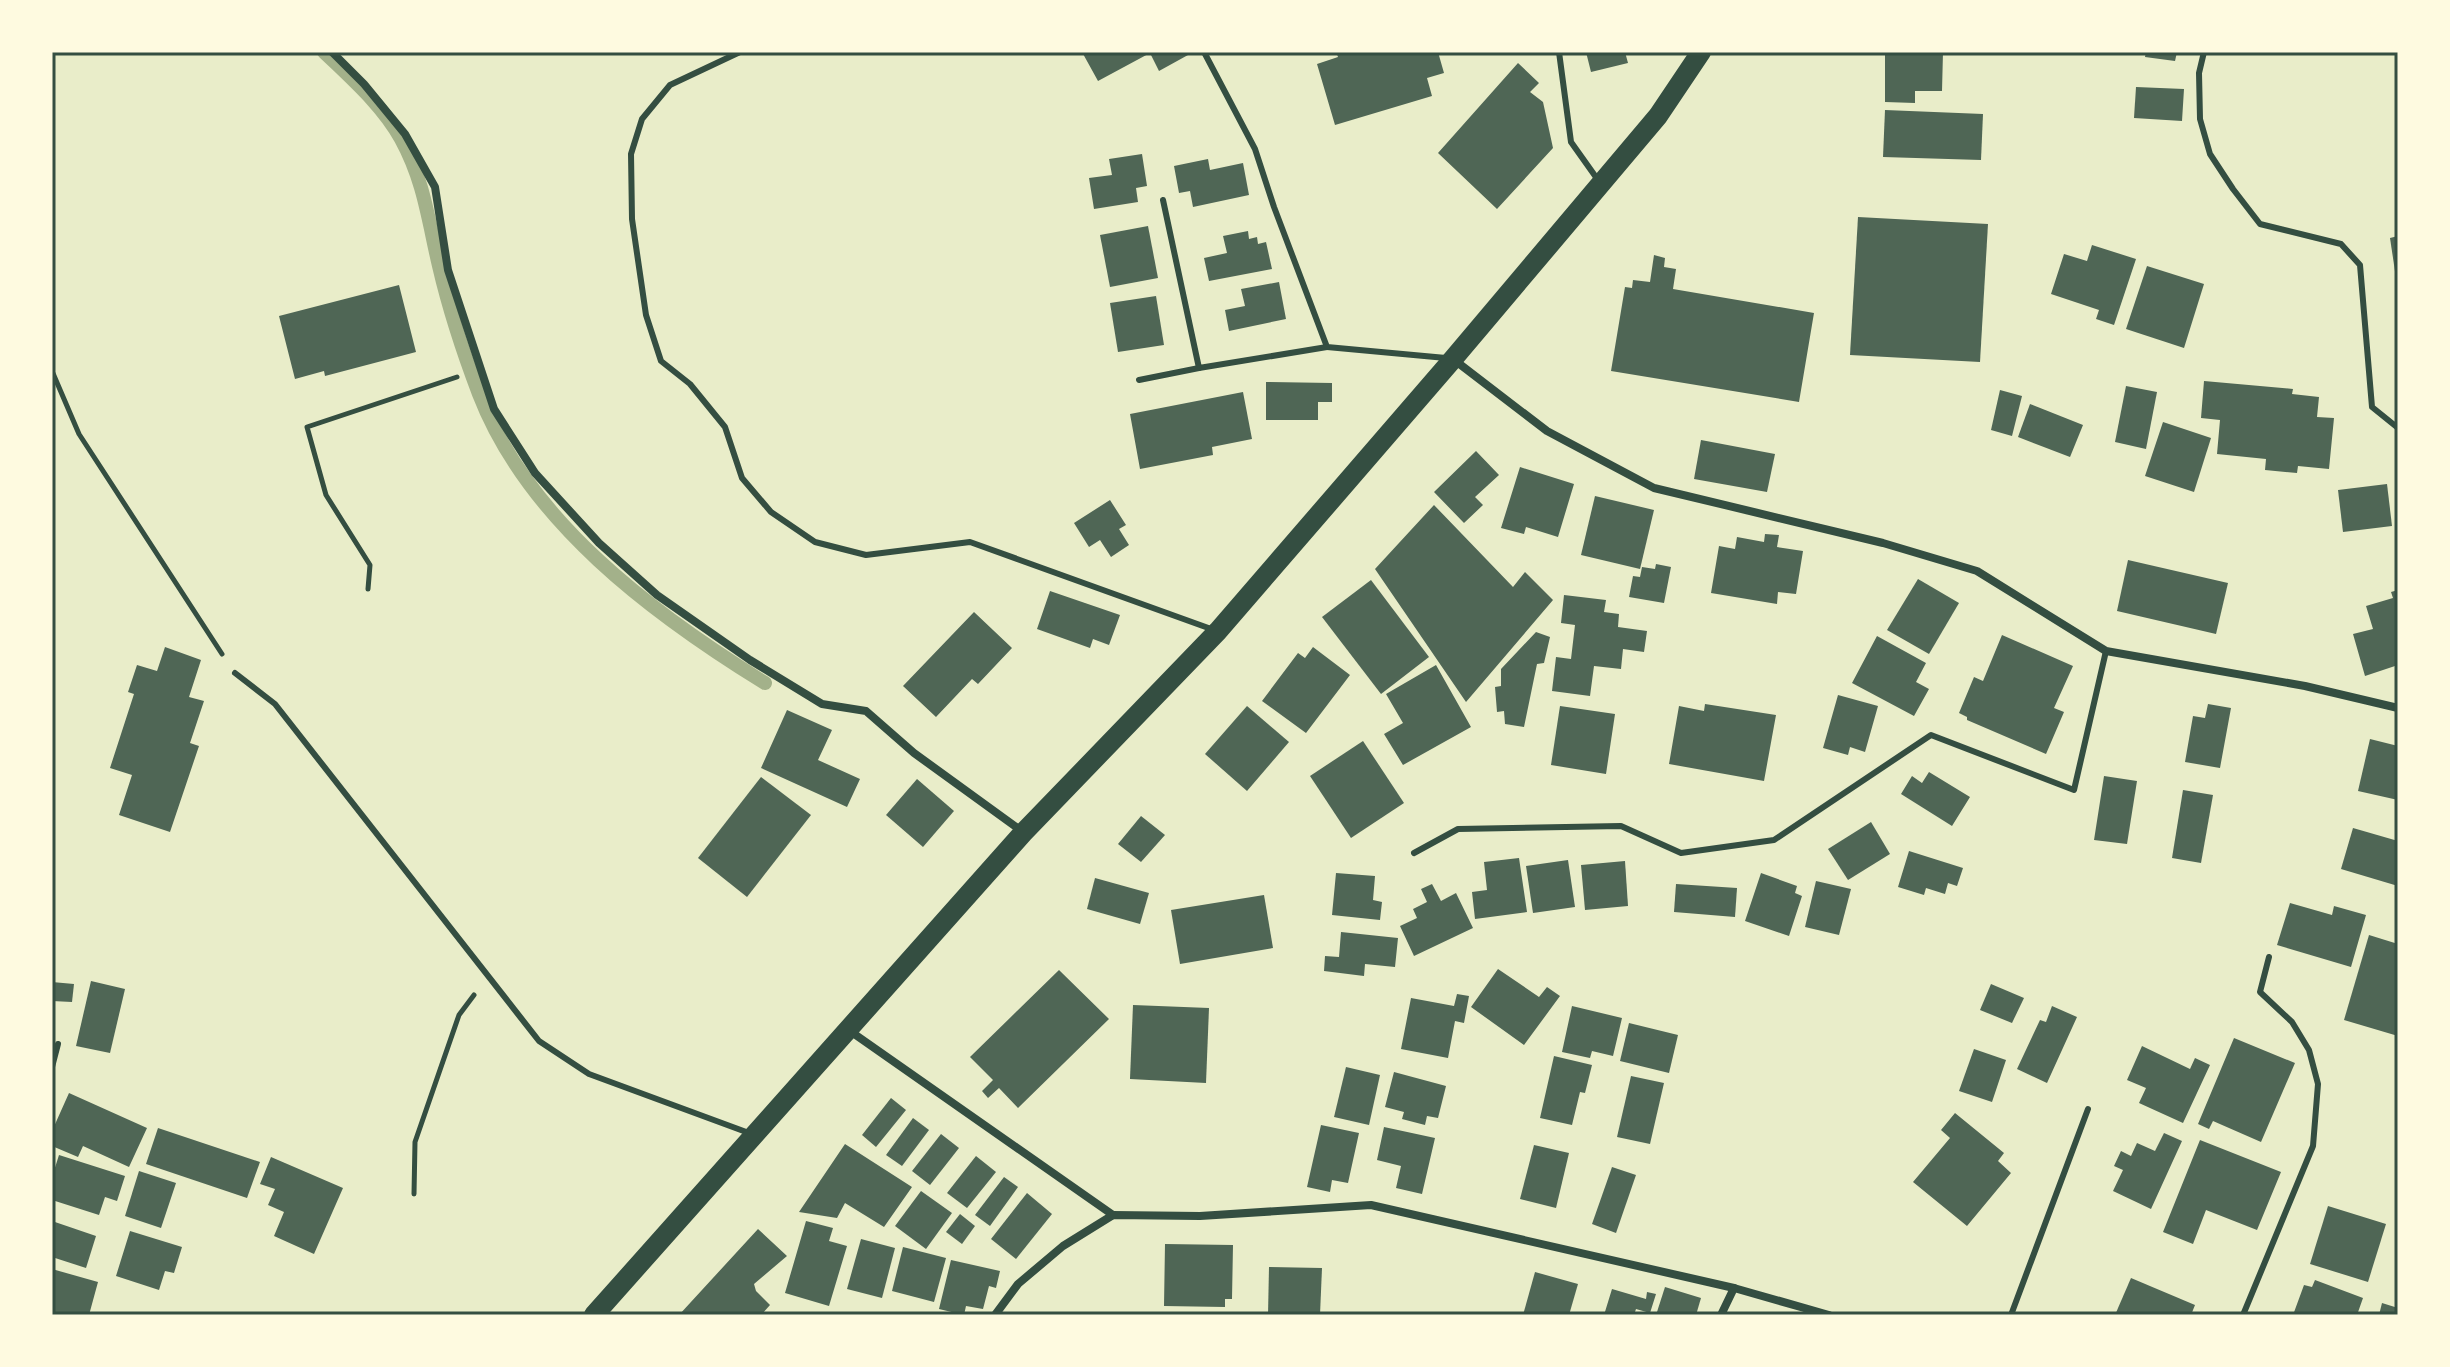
<svg xmlns="http://www.w3.org/2000/svg" width="2450" height="1367" viewBox="0 0 2450 1367" font-family="Rubik,sans-serif">
	<style>
		.lines { fill: none; stroke-linecap: round; stroke-linejoin: round }
		.stream { stroke: #a3b18a; stroke-width: 14 }
		.building { fill: #4f6655 }
		.path { stroke: #344e41; stroke-width: 5 }
		.service { stroke: #344e41; stroke-width: 6 }
		.minor { stroke: #344e41; stroke-width: 8 }
		.primary { stroke: #344e41; stroke-width: 20 }
		.neatline { fill: none; stroke: #344e41; stroke-width: 3 }
	</style>
	<rect width="100%" height="100%" fill="#e9edc9"/>
	<g class="lines">
		<path class="stream" d="M324,52C351,78 383,106 401,139C424,181 428,219 439,266C449,309 463,352 479,394C528,521 653,614 765,683"/>
	</g>
	<g class="building">
		<path d="M1082,52H1186L1188,55L1159,71L1150,53L1098,81Z"/>
		<path d="M1336,52H1438L1444,73L1427,78L1432,96L1335,125L1317,64L1338,57Z"/>
		<path d="M1586,52H1625L1628,63L1591,72Z"/>
		<path d="M1885,52H1943L1942,91H1915V103L1885,102Z"/>
		<path d="M2146,52H2177L2175,61L2145,57Z"/>
		<path d="M1518,63L1539,83L1530,92L1543,102L1553,148L1497,209L1438,153Z"/>
		<path d="M2136,87L2184,89L2182,121L2134,118Z"/>
		<path d="M1885,110L1983,114L1981,160L1883,157Z"/>
		<path d="M1142,154L1147,186L1136,188L1138,202L1094,209L1089,178L1112,175L1109,159Z"/>
		<path d="M1208,159L1210,170L1243,163L1249,195L1193,207L1190,191L1179,193L1174,166Z"/>
		<path d="M1858,217L1988,224L1980,362L1850,355Z"/>
		<path d="M1148,226L1158,278L1110,287L1100,235Z"/>
		<path d="M1248,231L1249,239L1257,237L1258,244L1266,242L1272,269L1209,281L1204,258L1227,253L1223,236Z"/>
		<path d="M2398,236V278H2396L2390,238Z"/>
		<path d="M2092,245L2136,259L2114,325L2096,319L2099,310L2051,294L2064,254L2087,261Z"/>
		<path d="M1654,255L1665,258L1664,267L1676,269L1673,289L1814,313L1799,402L1611,371L1625,287L1632,288L1633,280L1650,282Z"/>
		<path d="M2147,266L2204,284L2184,348L2126,329Z"/>
		<path d="M1279,282L1286,319L1229,331L1225,310L1245,306L1241,289Z"/>
		<path d="M399,285L416,352L325,376L324,371L295,379L279,316Z"/>
		<path d="M1156,296L1164,345L1118,352L1110,303Z"/>
		<path d="M2204,381L2293,389L2292,394L2319,397L2317,417L2334,418L2329,469L2298,466L2297,473L2265,470L2266,459L2217,454L2220,420L2201,418Z"/>
		<path d="M1266,382L1332,383V402H1318V420H1266Z"/>
		<path d="M2126,386L2157,392L2146,449L2115,442Z"/>
		<path d="M2000,390L2022,396L2012,436L1991,430Z"/>
		<path d="M1243,392L1252,439L1212,447L1213,455L1140,469L1130,414Z"/>
		<path d="M2030,404L2083,425L2070,457L2018,437Z"/>
		<path d="M2163,422L2211,438L2194,492L2145,476Z"/>
		<path d="M1701,440L1775,454L1767,492L1694,479Z"/>
		<path d="M1476,451L1499,475L1475,497L1483,505L1464,523L1434,492Z"/>
		<path d="M1520,467L1574,484L1558,537L1526,527L1524,534L1501,528Z"/>
		<path d="M2387,484L2392,526L2343,532L2338,490Z"/>
		<path d="M1595,496L1654,510L1640,569L1581,555Z"/>
		<path d="M1110,500L1126,525L1119,529L1129,545L1111,557L1100,540L1089,547L1074,523Z"/>
		<path d="M1434,505L1513,587L1525,572L1553,600L1466,702L1375,569Z"/>
		<path d="M1765,534L1779,535L1777,547L1803,551L1796,594L1778,592L1777,604L1711,593L1719,546L1735,549L1737,537L1764,542Z"/>
		<path d="M2128,560L2228,583L2216,634L2117,611Z"/>
		<path d="M1656,564L1671,567L1664,603L1629,597L1633,576L1640,577L1642,567L1655,569Z"/>
		<path d="M1918,579L1959,603L1929,654L1887,630Z"/>
		<path d="M1371,580L1429,657L1381,694L1322,617Z"/>
		<path d="M2398,590V665L2365,676L2353,634L2373,629L2366,606L2393,598L2391,592Z"/>
		<path d="M1050,591L1120,615L1109,645L1093,639L1090,648L1037,629Z"/>
		<path d="M1564,595L1606,600L1604,612L1619,614L1618,627L1647,631L1644,652L1623,649L1621,669L1594,666L1590,696L1552,691L1556,657L1571,659L1575,625L1561,623Z"/>
		<path d="M974,612L1012,648L978,684L972,679L936,717L903,686Z"/>
		<path d="M1536,632L1550,637L1544,663L1537,664L1524,727L1505,724L1504,711L1497,712L1495,687L1501,686V669Z"/>
		<path d="M2002,635L2073,666L2054,708L2064,712L2046,754L1967,720V717L1959,713L1974,677L1983,681Z"/>
		<path d="M1877,636L1926,663L1916,682L1929,689L1914,716L1852,683Z"/>
		<path d="M165,647L201,660L189,697L204,701L190,743L199,746L170,832L119,815L132,775L110,768L134,694L128,692L137,665L157,671Z"/>
		<path d="M1313,647L1350,675L1306,733L1262,701L1298,653L1305,658Z"/>
		<path d="M1436,665L1471,727L1403,765L1384,734L1403,723L1386,694Z"/>
		<path d="M1838,695L1878,706L1865,752L1850,747L1848,755L1823,748Z"/>
		<path d="M1705,704L1776,715L1764,781L1669,764L1679,706L1704,711Z"/>
		<path d="M2208,704L2231,708L2220,768L2185,762L2193,716L2205,718Z"/>
		<path d="M1247,706L1289,742L1247,791L1205,754Z"/>
		<path d="M1560,706L1615,714L1606,774L1551,765Z"/>
		<path d="M787,710L832,730L818,760L860,779L847,807L761,768Z"/>
		<path d="M2370,739L2398,746V800L2358,791Z"/>
		<path d="M1363,741L1404,803L1351,838L1310,776Z"/>
		<path d="M1929,772L1970,797L1952,826L1901,794L1912,776L1922,783Z"/>
		<path d="M2104,776L2137,781L2127,844L2094,840Z"/>
		<path d="M761,777L811,815L747,897L698,858Z"/>
		<path d="M917,779L954,811L923,847L886,815Z"/>
		<path d="M2183,790L2213,795L2201,863L2172,858Z"/>
		<path d="M1141,816L1165,835L1141,862L1118,844Z"/>
		<path d="M1871,822L1890,854L1848,880L1828,849Z"/>
		<path d="M2353,828L2398,841V886L2341,869Z"/>
		<path d="M1909,851L1963,868L1957,886L1948,883L1945,894L1926,888L1924,895L1898,887Z"/>
		<path d="M1519,858L1527,912L1475,919L1472,892L1487,890L1484,862Z"/>
		<path d="M1568,860L1575,907L1533,913L1526,866Z"/>
		<path d="M1625,861L1628,906L1585,910L1581,865Z"/>
		<path d="M1336,873L1375,876L1373,900L1382,902L1380,920L1332,915Z"/>
		<path d="M1761,873L1797,886L1795,893L1802,896L1789,936L1745,921Z"/>
		<path d="M1095,878L1149,893L1140,924L1087,909Z"/>
		<path d="M1816,881L1851,889L1839,935L1805,927Z"/>
		<path d="M1432,884L1441,901L1456,893L1473,928L1414,956L1400,926L1417,918L1413,909L1427,902L1421,889Z"/>
		<path d="M1676,884L1737,888L1735,917L1674,912Z"/>
		<path d="M1264,895L1273,948L1180,964L1171,910Z"/>
		<path d="M2290,903L2332,915L2334,906L2366,915L2351,967L2277,945Z"/>
		<path d="M1341,932L1398,938L1395,967L1365,964L1364,976L1324,971L1325,956L1339,957Z"/>
		<path d="M2369,935L2398,944V1036L2344,1020Z"/>
		<path d="M1498,969L1539,997L1547,987L1560,996L1524,1045L1471,1007Z"/>
		<path d="M1059,970L1109,1019L1018,1108L999,1088L988,1098L982,1091L993,1080L970,1057Z"/>
		<path d="M91,981L125,989L110,1053L76,1046Z"/>
		<path d="M52,982L74,984L72,1002L52,1001Z"/>
		<path d="M1991,984L2024,998L2012,1023L1980,1010Z"/>
		<path d="M1457,994L1469,996L1464,1023L1455,1021L1448,1058L1401,1049L1411,998L1454,1006Z"/>
		<path d="M1133,1005L1209,1008L1206,1083L1130,1079Z"/>
		<path d="M1572,1006L1622,1018L1613,1056L1592,1051L1590,1058L1562,1052Z"/>
		<path d="M2052,1006L2077,1017L2047,1083L2017,1069L2040,1020L2046,1022Z"/>
		<path d="M1629,1023L1678,1035L1669,1073L1620,1061Z"/>
		<path d="M2234,1038L2295,1063L2261,1142L2213,1121L2209,1129L2198,1124Z"/>
		<path d="M2142,1046L2190,1069L2195,1058L2210,1065L2183,1123L2139,1103L2146,1088L2127,1080Z"/>
		<path d="M1974,1049L2006,1060L1992,1102L1959,1091Z"/>
		<path d="M1554,1056L1592,1065L1585,1093L1580,1092L1572,1125L1540,1118Z"/>
		<path d="M1346,1067L1380,1075L1369,1125L1334,1117Z"/>
		<path d="M1394,1072L1446,1086L1438,1118L1427,1116L1425,1125L1402,1119L1404,1112L1385,1107Z"/>
		<path d="M1631,1076L1664,1083L1650,1144L1617,1137Z"/>
		<path d="M69,1093L147,1128L129,1167L83,1146L78,1157L52,1146V1131Z"/>
		<path d="M891,1098L906,1110L876,1147L862,1135Z"/>
		<path d="M1955,1113L2004,1153L1998,1161L2011,1173L1967,1226L1913,1182L1950,1138L1941,1130Z"/>
		<path d="M913,1118L929,1130L902,1166L886,1155Z"/>
		<path d="M1321,1125L1359,1133L1348,1183L1332,1180L1330,1192L1307,1187Z"/>
		<path d="M1384,1127L1435,1138L1422,1194L1396,1188L1401,1166L1377,1160Z"/>
		<path d="M158,1128L260,1162L247,1198L146,1164Z"/>
		<path d="M2164,1133L2182,1141L2151,1209L2113,1191L2123,1170L2114,1166L2121,1151L2131,1156L2137,1143L2155,1151Z"/>
		<path d="M941,1134L959,1148L930,1185L912,1171Z"/>
		<path d="M2200,1140L2281,1172L2257,1230L2206,1210L2193,1244L2163,1232Z"/>
		<path d="M845,1144L912,1187L884,1227L845,1203L837,1218L799,1212Z"/>
		<path d="M1534,1145L1569,1153L1556,1208L1520,1199Z"/>
		<path d="M59,1155L125,1176L117,1201L105,1197L99,1215L52,1200V1177Z"/>
		<path d="M976,1156L996,1172L967,1208L947,1193Z"/>
		<path d="M271,1157L343,1188L314,1254L274,1236L284,1212L268,1205L275,1189L260,1184Z"/>
		<path d="M1612,1167L1636,1175L1616,1233L1592,1224Z"/>
		<path d="M139,1171L176,1183L161,1228L125,1216Z"/>
		<path d="M1004,1177L1018,1187L990,1226L975,1215Z"/>
		<path d="M921,1191L952,1213L926,1249L895,1226Z"/>
		<path d="M1027,1193L1052,1214L1016,1259L991,1239Z"/>
		<path d="M2328,1206L2386,1224L2368,1282L2310,1264Z"/>
		<path d="M960,1214L975,1226L962,1244L946,1232Z"/>
		<path d="M52,1221L96,1236L86,1268L52,1257Z"/>
		<path d="M806,1221L833,1228L829,1241L847,1246L829,1306L785,1293Z"/>
		<path d="M758,1229L787,1256L754,1284L756,1291L770,1305L761,1315H679Z"/>
		<path d="M130,1231L182,1247L174,1273L165,1271L159,1290L116,1276Z"/>
		<path d="M861,1239L895,1248L882,1298L847,1289Z"/>
		<path d="M1165,1244L1233,1245L1232,1299H1225V1307L1164,1306Z"/>
		<path d="M903,1247L946,1258L934,1302L892,1291Z"/>
		<path d="M951,1260L1000,1271L996,1288L989,1286L983,1309L966,1306L964,1315L939,1309Z"/>
		<path d="M1269,1267L1322,1268L1320,1315H1268Z"/>
		<path d="M52,1269L98,1282L89,1315H52Z"/>
		<path d="M1535,1272L1578,1284L1569,1315H1523Z"/>
		<path d="M2131,1278L2195,1305L2191,1315H2115Z"/>
		<path d="M2315,1280L2363,1298L2357,1315H2293L2304,1285L2312,1287Z"/>
		<path d="M1665,1287L1701,1298L1696,1315H1656Z"/>
		<path d="M1612,1289L1646,1299L1647,1292L1656,1294L1650,1313L1636,1309L1634,1315H1604Z"/>
		<path d="M2382,1303L2398,1308V1315H2379Z"/>
	</g>
	<g class="lines">
		<g class="path">
			<path d="M52,371L79,434L222,654"/>
			<path d="M368,589L370,565L326,495L307,427L457,377"/>
			<path d="M414,1194L415,1142L459,1015L474,995"/>
		</g>
		<g class="service">
			<path d="M740,52L670,85L642,119L631,154L632,219L646,315L661,361L690,384L725,427L742,478L771,512L815,542L866,555L970,542L1214,630"/>
			<path d="M1204,52L1255,149L1274,207L1327,347L1446,358"/>
			<path d="M1559,52L1571,142L1598,180"/>
			<path d="M2204,52L2199,73L2200,119L2210,154L2233,189L2260,224L2341,244L2360,265L2372,407L2398,428"/>
			<path d="M1163,200L1199,368L1327,347"/>
			<path d="M1139,380L1199,368"/>
			<path d="M235,673L275,704L539,1041L589,1074L749,1133"/>
			<path d="M1414,853L1458,829L1621,826L1681,853L1774,840L1931,735L2074,790L2106,651"/>
			<path d="M52,1067L58,1044"/>
			<path d="M2011,1315L2088,1109"/>
			<path d="M2243,1315L2313,1146L2318,1084L2309,1050L2292,1022L2260,992L2269,957"/>
		</g>
		<g class="minor">
			<path d="M332,52L364,84L405,134L435,187L448,270L494,409L535,473L599,543L657,595L750,660L822,704L866,711L914,753L1023,832"/>
			<path d="M1453,359L1547,431L1654,488L1883,543L1977,571L2106,651L2305,686L2398,708"/>
			<path d="M850,1031L1113,1215"/>
			<path d="M995,1315L1018,1284L1063,1246L1113,1215L1200,1216L1371,1205L1734,1288"/>
			<path d="M1721,1315L1734,1288L1829,1315"/>
		</g>
		<path class="primary" d="M594,1315L1023,833L1218,631L1453,359L1658,116L1701,52"/>
	</g>
	<rect width="2450" height="1367" fill="none" stroke="#fefae0" stroke-width="108"/>
	<rect x="54" y="54" width="2342" height="1259" class="neatline"/>
</svg>
